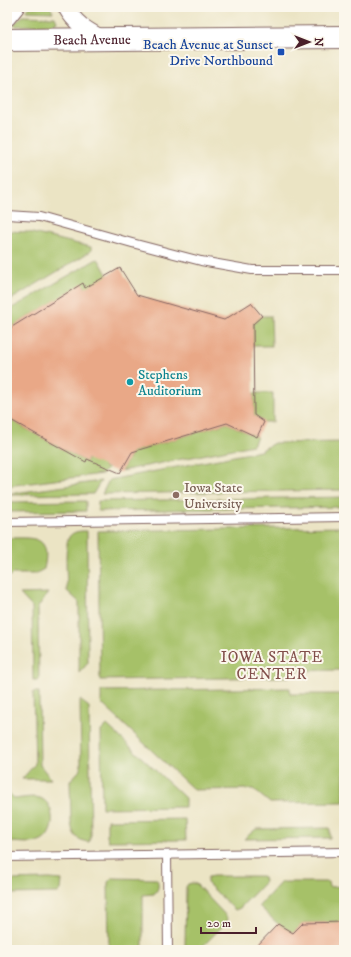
<svg xmlns="http://www.w3.org/2000/svg" width="351" height="957" viewBox="0 0 351 957" font-family="'IM FELL DW Pica',serif">
	<style>
		.green { fill: #a6c167; stroke: #787049 }
		.building { fill: #e9a887 }
		.lines { fill: none; stroke-linecap: round; stroke-linejoin: round }
		.lane-casing { stroke: #826461; stroke-width: 10 }
		.street-casing { stroke: #826461; stroke-width: 18 }
		.secondary-casing { stroke: #826461; stroke-width: 24 }
		.lane { stroke: #fff; stroke-width: 8 }
		.street { stroke: #fff; stroke-width: 16 }
		.secondary { stroke: #fff; stroke-width: 22 }
		.transit-dot { fill: #1a4fb4; stroke: #fbf7ec; stroke-width: 1.5 }
		.culture-dot { fill: #0f9aa8; stroke: #fbf7ec; stroke-width: 1.5 }
		.education-dot { fill: #8d6e63; stroke: #fbf7ec; stroke-width: 1.5 }
		.labels { text-anchor: middle; stroke-width: 4; stroke-linejoin: round; paint-order: stroke }
		.street-label { font-size: 14px; fill: #4a1f2b; stroke: #fbf7ec }
		.transit-label { font-size: 14px; fill: #164399; stroke: #fbf7ec; text-anchor: end }
		.culture-label { font-size: 14px; fill: #0d838f; stroke: #fbf7ec; text-anchor: start }
		.education-label { font-size: 14px; fill: #785e54; stroke: #fbf7ec; text-anchor: start }
		.neighbourhood-label { font-size: 15px; letter-spacing: 1px; fill: #824f4b; stroke: #fbf7ec }
	</style>
	<rect width="100%" height="100%" fill="#fbf7ec"/>
	<filter id="ink" filterUnits="userSpaceOnUse"><feTurbulence type="fractalNoise" baseFrequency=".025" numOctaves="2"/><feDisplacementMap in="SourceGraphic" scale="8" xChannelSelector="R" yChannelSelector="G"/><feConvolveMatrix kernelMatrix="1 2 1 2 8 2 1 2 1" color-interpolation-filters="sRGB"/></filter>
	<filter id="wash" filterUnits="userSpaceOnUse"><feTurbulence type="fractalNoise" baseFrequency=".012" numOctaves="4" result="noise"/><feDisplacementMap in="SourceGraphic" scale="16" xChannelSelector="R" yChannelSelector="G"/><feGaussianBlur stdDeviation="0.9" result="paint"/><feColorMatrix in="noise" values="0 0 0 0 0 0 0 0 0 0 0 0 0 0 0 0 0 1.4 0 .05"/><feComposite in="paint" operator="in"/></filter>
	<g filter="url(#wash)">
		<rect width="100%" height="100%" fill="#ebe4c4"/>
		<g class="green">
			<path d="M29,7H50L53,12L26,11Z"/>
			<path d="M23,16L55,17L57,22L53,25L16,26L14,24Z"/>
			<path d="M7,231L28,232L91,247V251L7,302Z"/>
			<path d="M97,259L99,260L108,276L96,307L83,284L7,330V311Z"/>
			<path d="M262,316H271L272,346H253V324Z"/>
			<path d="M254,393H273V422H264L254,415Z"/>
			<path d="M7,418L86,462L96,443L113,451L104,467L108,469L102,474L7,486Z"/>
			<path d="M227,423L257,437L253,445L121,471L132,452Z"/>
			<path d="M344,442V490L102,494L109,480L260,451L274,443Z"/>
			<path d="M101,481L93,494L7,495V494Z"/>
			<path d="M344,497V507L98,511V501Z"/>
			<path d="M86,501V511L7,512V502Z"/>
			<path d="M344,527V670L290,671L289,677L100,680L98,531Z"/>
			<path d="M87,531L88,663L79,673V602L67,591C67,579 64,546 69,537C73,531 80,531 87,531Z"/>
			<path d="M7,538C33,538 52,534 44,569L35,574H12L7,579Z"/>
			<path d="M48,593L38,607L39,680H33L32,607L20,594Z"/>
			<path d="M290,688V694H344V802L270,803L253,789L194,790L101,703V691Z"/>
			<path d="M33,692H39L40,765L51,779H22L35,764Z"/>
			<path d="M80,700L89,707L91,835L89,842C76,841 72,833 71,822L70,781L81,769Z"/>
			<path d="M107,725L185,798V807L102,808L101,731Z"/>
			<path d="M7,791L15,799C22,798 33,796 40,798C57,804 56,837 39,842C29,844 17,842 7,842Z"/>
			<path d="M185,819L186,840L108,841L107,836V820Z"/>
			<path d="M330,828V838L244,839L256,829Z"/>
			<path d="M213,876H262L264,877L265,882L240,908L235,910L207,883V879L208,877Z"/>
			<path d="M112,878L157,879C159,885 159,889 154,894L143,895V950H109L108,882Z"/>
			<path d="M50,879L62,880L61,890L58,893L7,894V880Z"/>
			<path d="M281,882H328L329,887L344,886V922L303,923L293,933L278,924L259,906Z"/>
			<path d="M192,883L196,884L228,918L227,922L199,950H187L185,947L186,887L188,884Z"/>
		</g>
		<g id="blocks">
			<g class="building">
				<path d="M120,268L137,295L224,320L251,303L257,310L262,316L253,324L254,415L264,422L257,437L227,423L132,452L120,473L87,459L86,462L7,418V330L83,283L85,288Z"/>
				<path d="M344,922V950H253L278,924L293,933L303,923Z"/>
			</g>
		</g>
	</g>
	<g filter="url(#ink)">
		<use href="#blocks" fill-opacity="0" stroke="#826461" stroke-width="1"/>
		<g class="lines">
			<defs>
				<g id="lane">
					<path d="M7,215L39,217L132,243L201,261L252,270H344"/>
					<path d="M7,522L344,517"/>
					<path d="M167,855L168,950"/>
					<path d="M7,857L344,852"/>
				</g>
				<g id="street">
					<path d="M66,7C75,24 87,30 103,39"/>
					<path d="M7,18L16,7"/>
				</g>
				<g id="secondary">
					<path id="s1" d="M7,40L344,37"/>
				</g>
			</defs>
			<use href="#lane" class="lane-casing"/>
			<use href="#street" class="street-casing"/>
			<use href="#secondary" class="secondary-casing"/>
			<use href="#lane" class="lane"/>
			<use href="#street" class="street"/>
			<use href="#secondary" class="secondary"/>
		</g>
	</g>
	<rect class="transit-dot" x="277" y="48" width="8" height="8" rx="2"/>
	<circle class="culture-dot" cx="130" cy="382" r="4"/>
	<circle class="education-dot" cx="176" cy="495" r="4"/>
	<g class="labels">
		<g class="street-label">
			<text dy="5" stroke="none"><textPath href="#s1" startOffset="85">Beach Avenue</textPath></text>
		</g>
		<g class="transit-label">
			<text x="273" y="49">Beach Avenue at Sunset<tspan x="273" dy="16">Drive Northbound</tspan></text>
		</g>
		<g class="culture-label">
			<text x="138" y="379">Stephens<tspan x="138" dy="16">Auditorium</tspan></text>
		</g>
		<g class="education-label">
			<text x="184" y="492">Iowa State<tspan x="184" dy="16">University</tspan></text>
		</g>
		<g class="neighbourhood-label">
			<text x="272" y="662">IOWA STATE<tspan x="272" dy="17">CENTER</tspan></text>
		</g>
	</g>
	<rect width="351" height="957" fill="none" stroke="#fbf7ec" stroke-width="24"/>
	<g transform="translate(309 42) rotate(90)" stroke="#fbf7ec" stroke-width="3" paint-order="stroke">
	<path d="M0-3L7 15L0 10L-7 15Z" fill="#4a1f2b"/>
	<text y="-6" font-size="11" font-weight="bold" text-anchor="middle" fill="#4a1f2b">N</text>
	</g>
	<path d="M201 927v6h55v-6" fill="none" stroke="#4a1f2b" stroke-width="2"/>
	<text x="207" y="927" font-size="12" fill="#4a1f2b" stroke="#fbf7ec" stroke-width="3" paint-order="stroke">20 m</text>
</svg>
